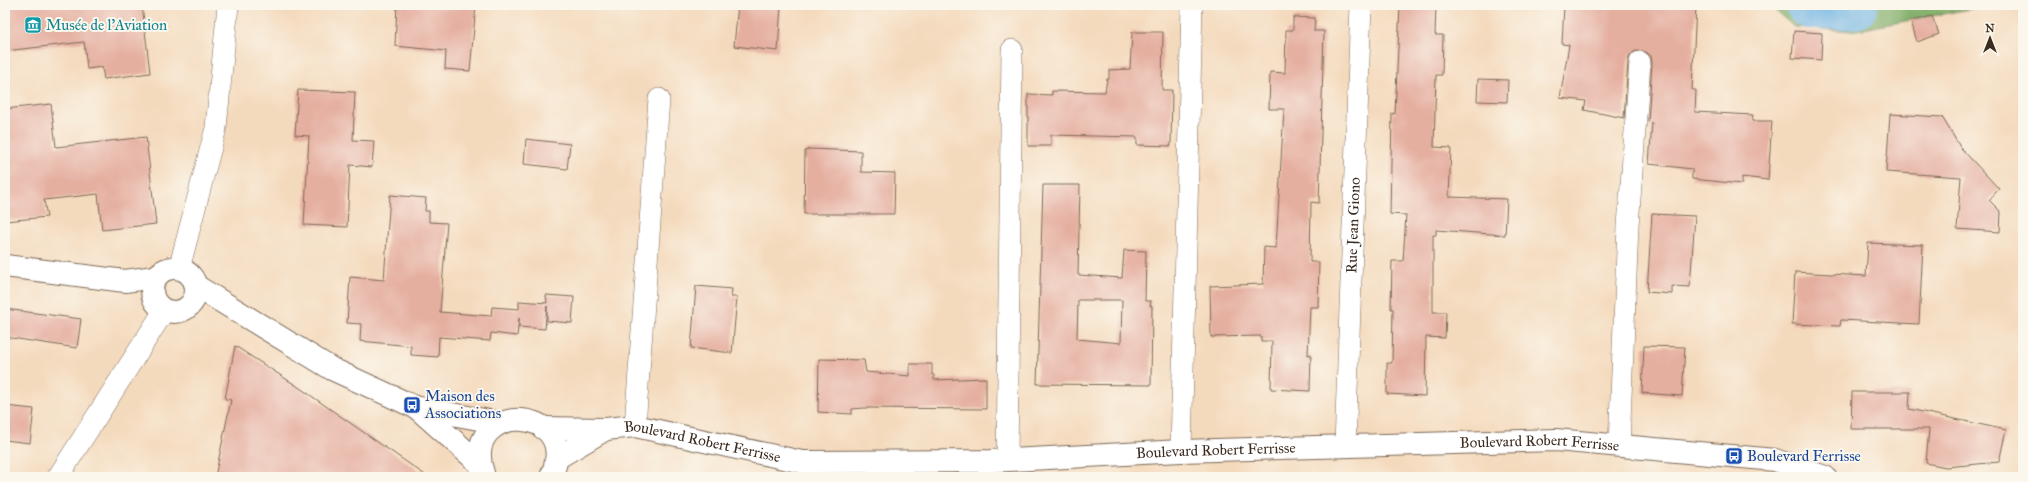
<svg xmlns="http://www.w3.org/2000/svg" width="2028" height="482" viewBox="0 0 2028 482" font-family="'IM FELL Great Primer',serif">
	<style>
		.forest { fill: #7eac65; stroke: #5c6b42 }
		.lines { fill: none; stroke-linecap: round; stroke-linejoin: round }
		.river { stroke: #6eb3e4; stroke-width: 48 }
		.building { fill: #e5afa0; fill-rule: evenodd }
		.minor-casing { stroke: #7c6856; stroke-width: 22 }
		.secondary-casing { stroke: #7c6856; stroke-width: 24 }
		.minor { stroke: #fff; stroke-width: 21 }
		.secondary { stroke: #fff; stroke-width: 22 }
		.labels { text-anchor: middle; stroke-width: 4; stroke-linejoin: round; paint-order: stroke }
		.culture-label { font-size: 15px; fill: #0d838f; stroke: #fbf7ec; text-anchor: start }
		.street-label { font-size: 15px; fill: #3b2a1e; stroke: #fbf7ec }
		.transit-label { font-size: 15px; fill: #164399; stroke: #fbf7ec; text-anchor: start }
	</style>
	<rect width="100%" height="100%" fill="#fbf7ec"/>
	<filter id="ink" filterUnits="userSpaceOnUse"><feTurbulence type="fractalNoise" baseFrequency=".025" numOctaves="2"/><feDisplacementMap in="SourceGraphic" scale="8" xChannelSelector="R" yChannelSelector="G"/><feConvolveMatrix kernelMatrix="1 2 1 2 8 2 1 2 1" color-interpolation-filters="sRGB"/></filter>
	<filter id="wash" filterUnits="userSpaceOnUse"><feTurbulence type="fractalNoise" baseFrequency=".012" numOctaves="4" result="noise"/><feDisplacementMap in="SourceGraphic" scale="16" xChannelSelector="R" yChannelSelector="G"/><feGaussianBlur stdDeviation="0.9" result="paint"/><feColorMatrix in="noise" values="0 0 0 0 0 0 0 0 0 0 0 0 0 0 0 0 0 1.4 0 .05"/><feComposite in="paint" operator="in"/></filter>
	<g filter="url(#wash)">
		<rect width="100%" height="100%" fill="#f4dabd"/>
		<path class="forest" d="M1769,5H1991L1852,31L1794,27Z"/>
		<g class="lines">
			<path class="river" d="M1810,5H1854"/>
		</g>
		<g id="blocks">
			<g class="building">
				<path d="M5,5H142L150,73L104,79L102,67L87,69L84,42L5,51Z"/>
				<path d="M397,5H476L470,71L445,69L446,51L395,46Z"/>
				<path d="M738,5L781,6L778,51L734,46Z"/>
				<path d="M1400,5H1436L1435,35H1443L1442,75H1436L1434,147L1451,148L1449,197L1507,199L1505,235L1436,230V235H1433V312H1446L1445,338L1426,337L1425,396L1387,394V363H1392L1393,309H1391L1392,261H1403L1406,215L1390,214L1392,113L1395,114Z"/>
				<path d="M1564,5H1696L1692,90H1696L1695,112L1753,115L1752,121H1772L1768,180L1742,177V184L1692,179V169L1649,164L1652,123L1648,122L1652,63L1651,56L1646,52L1635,51L1630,55L1628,61L1624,118L1584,110L1586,101L1560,98L1569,45L1562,44Z"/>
				<path d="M1932,16L1939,34L1917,42L1911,21Z"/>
				<path d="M1293,17L1315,18L1314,31H1324L1319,203L1311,202L1310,262H1319L1318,307H1310L1308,355L1311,354L1310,391L1271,389L1272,341H1261V336L1211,337L1210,286L1263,284L1264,247L1276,248L1284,109H1269L1270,72L1285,73L1286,30H1293Z"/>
				<path d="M1794,31L1822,33L1821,60L1792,58Z"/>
				<path d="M1132,32H1163L1162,90H1172L1171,146L1137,145V137L1051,135V146H1028V94L1052,95V91L1105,92L1107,79H1109V70L1130,69Z"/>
				<path d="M1478,79L1508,80L1507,102L1477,101Z"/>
				<path d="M298,90L355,92L353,140L374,141L372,167L350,165L347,227L304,225L309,136L295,135Z"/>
				<path d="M51,104L56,147L146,137L156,224L102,230L98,194L44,200L47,217L5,221V109Z"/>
				<path d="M1890,114L1942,117L1960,147L1999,189L1989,200L2001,212L2000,232L1957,229L1961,177L1886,172Z"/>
				<path d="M526,139L570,144L567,169L524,164Z"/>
				<path d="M809,149L861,151V172L895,173L894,214H804L805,151Z"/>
				<path d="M1043,185H1080L1078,275L1122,278L1124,250L1146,251L1145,301H1151L1150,306H1152L1151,385L1037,384ZM1078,300H1122L1121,343L1077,339Z"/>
				<path d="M390,195L426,198L425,211H429V222L447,223L440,312L491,316L492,307L519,309V301L547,303L546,295L574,297L572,323L547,321V306L545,329L519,327V318L517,336L491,333L490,341L439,337L438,357L411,355V346L360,341L361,324L347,323L350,277L384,280Z"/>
				<path d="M1652,214L1695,216L1690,287L1672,286V294L1647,292Z"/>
				<path d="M1868,243L1923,245L1919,324L1841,320L1840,326L1792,324L1795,272L1866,276Z"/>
				<path d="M696,286L732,289L731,297H737L732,353L691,348Z"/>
				<path d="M5,309L81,319L77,348L5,337Z"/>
				<path d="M235,346L297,386L428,477H215L231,400L225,399Z"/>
				<path d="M1644,346L1685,347L1682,396L1642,393Z"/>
				<path d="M819,359L864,360L866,372L910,376V364H932V375H934V380L986,378V409L864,408L852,409V414L818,412Z"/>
				<path d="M1852,392H1910L1909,409L2006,430L1999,462L1946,467L1926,463L1929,429H1851Z"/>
				<path d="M5,406L34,409L30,443L5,440Z"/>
			</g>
		</g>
	</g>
	<g filter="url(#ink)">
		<use href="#blocks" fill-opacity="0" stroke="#7c6856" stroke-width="1"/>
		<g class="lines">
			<defs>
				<g id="minor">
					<path d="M179,269L216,128L228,5"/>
					<path d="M635,426L659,99"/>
					<path id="s1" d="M1345,446L1361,5"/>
					<path d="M1619,446L1628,226L1640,62"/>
					<path d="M1181,451L1192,5"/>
					<path d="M1007,460L1012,50"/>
					<path d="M58,477L164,311"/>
				</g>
				<g id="secondary">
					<path d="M5,266L125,281L155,277"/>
					<circle cx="174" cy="290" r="22"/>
					<path d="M196,286L332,369L417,408L480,464"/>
					<path d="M420,408L500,423"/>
					<path id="s2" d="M543,428L606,429L635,426L802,462L990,461L1181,451L1556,440L1775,460L1825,477"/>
					<path d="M557,458L606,429"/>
					<path d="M483,473C459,399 584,404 551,477"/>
				</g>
			</defs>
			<use href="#minor" class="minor-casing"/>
			<use href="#secondary" class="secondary-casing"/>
			<use href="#minor" class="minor"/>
			<use href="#secondary" class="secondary"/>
		</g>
	</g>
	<defs>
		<symbol id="museum-square" viewBox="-11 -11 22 22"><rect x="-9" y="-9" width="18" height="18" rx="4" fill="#0f9aa8" stroke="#fbf7ec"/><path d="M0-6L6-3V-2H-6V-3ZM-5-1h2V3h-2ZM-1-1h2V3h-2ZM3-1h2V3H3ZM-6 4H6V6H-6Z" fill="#fff"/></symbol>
		<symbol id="bus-square" viewBox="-11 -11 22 22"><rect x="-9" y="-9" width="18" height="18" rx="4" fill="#1a4fb4" stroke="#fbf7ec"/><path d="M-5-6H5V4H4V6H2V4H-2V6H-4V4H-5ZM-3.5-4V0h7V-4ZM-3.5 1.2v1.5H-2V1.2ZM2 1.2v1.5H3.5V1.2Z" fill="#fff"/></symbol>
	</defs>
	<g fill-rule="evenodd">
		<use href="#museum-square" x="23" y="15" width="20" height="20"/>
		<use href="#bus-square" x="402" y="395" width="20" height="20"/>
		<use href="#bus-square" x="1724" y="446" width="20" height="20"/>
	</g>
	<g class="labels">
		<g class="culture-label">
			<text x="46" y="30">Musée de l'Aviation</text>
		</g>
		<g class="street-label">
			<text dy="5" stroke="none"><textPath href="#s1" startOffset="221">Rue Jean Giono</textPath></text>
			<text dy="5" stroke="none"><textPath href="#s2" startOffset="161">Boulevard Robert Ferrisse</textPath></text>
			<text dy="5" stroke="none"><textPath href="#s2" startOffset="1001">Boulevard Robert Ferrisse</textPath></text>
			<text dy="5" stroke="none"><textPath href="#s2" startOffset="677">Boulevard Robert Ferrisse</textPath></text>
		</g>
		<g class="transit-label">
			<text x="425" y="401">Maison des<tspan x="425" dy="17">Associations</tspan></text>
			<text x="1747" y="461">Boulevard Ferrisse</text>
		</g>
	</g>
	<rect width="2028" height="482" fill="none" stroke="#fbf7ec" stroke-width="20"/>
	<g transform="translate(1990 38)" stroke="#fbf7ec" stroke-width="3" paint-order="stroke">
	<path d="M0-3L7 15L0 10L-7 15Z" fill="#3b2a1e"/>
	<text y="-6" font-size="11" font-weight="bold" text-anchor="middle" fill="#3b2a1e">N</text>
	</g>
</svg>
